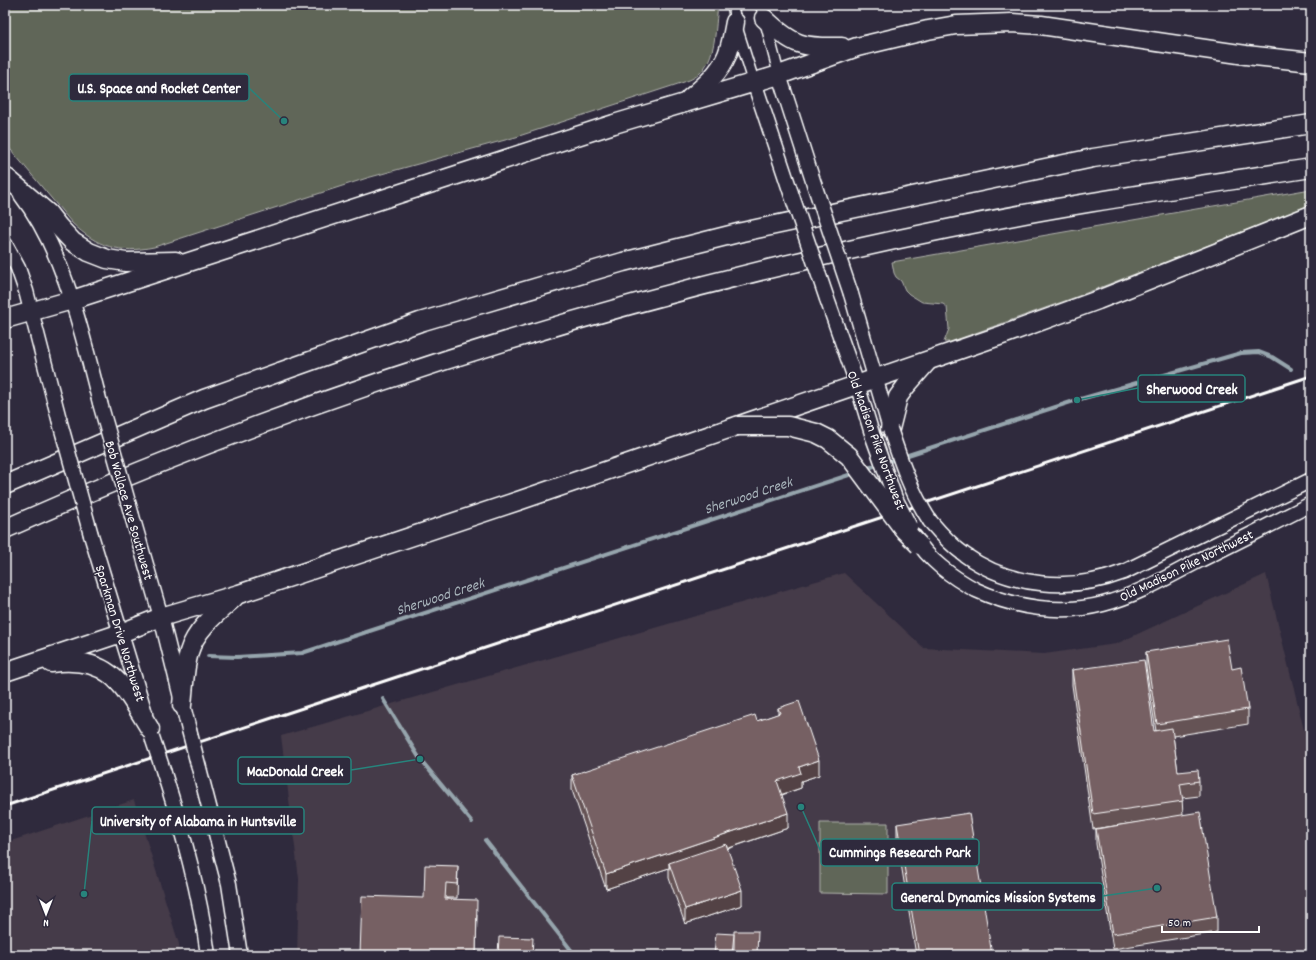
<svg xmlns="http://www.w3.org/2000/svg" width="1316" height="960" viewBox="0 0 1316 960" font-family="Dekko,sans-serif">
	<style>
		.built { fill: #443a48 }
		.green { fill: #616659; stroke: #b0b2ac }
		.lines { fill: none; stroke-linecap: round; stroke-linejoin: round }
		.stream { stroke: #96a5ad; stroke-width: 4 }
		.minor-casing { stroke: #fff; stroke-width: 13 }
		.secondary-casing { stroke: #fff; stroke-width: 17 }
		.motorway-casing { stroke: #fff; stroke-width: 21 }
		.minor { stroke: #2f2a3d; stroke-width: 10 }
		.secondary { stroke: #2f2a3d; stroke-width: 14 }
		.motorway { stroke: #2f2a3d; stroke-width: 18 }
		.rail { stroke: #fff; stroke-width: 3 }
		.secondary-bridge-casing { stroke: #fff; stroke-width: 17; stroke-linecap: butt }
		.motorway-bridge-casing { stroke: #fff; stroke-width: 21; stroke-linecap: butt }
		.secondary-bridge { stroke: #2f2a3d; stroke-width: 14 }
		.motorway-bridge { stroke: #2f2a3d; stroke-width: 18 }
		.wall { fill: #655355; stroke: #fff }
		.shaded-wall { fill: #534345; stroke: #fff }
		.building { fill: #766063; stroke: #fff }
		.labels { text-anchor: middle; stroke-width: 3; stroke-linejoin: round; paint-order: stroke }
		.street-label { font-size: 14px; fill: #fff; stroke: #2f2a3d }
		.water-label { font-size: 15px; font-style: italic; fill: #a8b4bb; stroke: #2f2a3d }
		.leader { fill: none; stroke: #27847c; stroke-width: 1.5 }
		.callout-dot { fill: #27847c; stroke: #2f2a3d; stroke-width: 1.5 }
		.callout { fill: #2f2a3d; stroke: #27847c; stroke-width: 1.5 }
		.callout-label { font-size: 15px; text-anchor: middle; font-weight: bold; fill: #fff }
	</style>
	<rect width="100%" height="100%" fill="#2f2a3d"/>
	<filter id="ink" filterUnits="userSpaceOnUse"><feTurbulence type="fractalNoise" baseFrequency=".025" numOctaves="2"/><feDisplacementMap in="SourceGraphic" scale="8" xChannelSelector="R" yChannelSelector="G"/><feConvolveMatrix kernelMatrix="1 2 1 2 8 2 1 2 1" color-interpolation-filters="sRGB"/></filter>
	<g filter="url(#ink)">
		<g class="built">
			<path d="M844,573L924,648L1044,654L1116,644L1266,574L1304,730L1311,728V955H297L299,879L281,736Z"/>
			<path d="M134,800L179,944L180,955H5V843Z"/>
		</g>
		<g class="green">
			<path d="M5,5H718C715,28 717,58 698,75C693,79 687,81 681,83L516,137L367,178L154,247C120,254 97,247 72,223L11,150L5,144Z"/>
			<path d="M1311,189V205L1076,297L950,342H944L949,329L947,307L943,304L922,302L909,294L905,290L901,281L896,277L894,273L892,262Z"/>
			<path d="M820,823H888V894L820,893Z"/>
		</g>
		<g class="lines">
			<g class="stream">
				<path d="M865,469L1077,400L1241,353L1259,352L1272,357L1291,369"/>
				<path d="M208,656L237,657L302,653L855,473"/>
				<path d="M383,699L420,759L472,822"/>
				<path d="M485,840L575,955"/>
			</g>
			<defs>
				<g id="minor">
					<path d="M733,5L735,22L754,82"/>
					<path d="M761,5L779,75"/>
				</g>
				<g id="secondary">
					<path d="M779,75L814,184"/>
					<path d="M754,82L791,193"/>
					<path d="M21,195C65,252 82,334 100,403"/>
					<path d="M5,244L18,268L26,291L59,419"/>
					<path d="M851,294L890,429"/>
					<path d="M827,299L857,384L873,437"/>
					<path d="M132,516L161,617L189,730"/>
					<path d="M930,521C941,534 952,546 965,555C1011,588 1072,592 1124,572L1311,480"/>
					<path d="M91,535L145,713"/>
					<path d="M915,537C927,559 953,578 976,590C1015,608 1061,615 1103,604C1138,595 1169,576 1200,560C1237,542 1274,523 1311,504"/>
					<path d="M199,768L229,884L240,955"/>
					<path d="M164,773C183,833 200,893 208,955"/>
				</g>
				<g id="motorway">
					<path d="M764,18C793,46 803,48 842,47"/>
					<path d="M689,99C704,86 719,74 727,55C731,45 733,33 735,22"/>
					<path d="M7,178L48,213L59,227L73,242L89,252L107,259L126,262L176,261"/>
					<path d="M5,319L72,300L614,124L779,75L857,47L928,30L956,25L1012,23L1041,25L1246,55L1311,62"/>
					<path d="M890,429L898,397L906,386L927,362"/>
					<path d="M5,485L204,399L288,369L420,322L623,262L742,232L1093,158L1311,124"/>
					<path d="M5,529C306,394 624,295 947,229C1068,204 1190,187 1311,168"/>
					<path d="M51,663C110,655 123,685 150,729"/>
					<path d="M5,672L121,633L161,617L239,594L521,500L1008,333L1098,300L1311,215"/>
					<path d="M182,705C184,688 184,669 189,652C196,629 217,613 234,598"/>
				</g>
			</defs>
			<use href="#minor" class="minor-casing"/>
			<use href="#secondary" class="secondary-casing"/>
			<use href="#motorway" class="motorway-casing"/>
			<use href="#minor" class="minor"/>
			<use href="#secondary" class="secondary"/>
			<use href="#motorway" class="motorway"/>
			<path class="rail" d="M5,806L1311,376"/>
			<defs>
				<g id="secondary-bridge">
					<path d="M814,184L851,294"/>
					<path d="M791,193L827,299"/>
					<path d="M100,403L132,516"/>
					<path d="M59,419L91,535"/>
					<path d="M890,429C901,462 911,492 930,521"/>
					<path d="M873,437L895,498L910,527"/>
					<path d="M189,730L199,768"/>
					<path d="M152,737L164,773"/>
				</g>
				<path id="motorway-bridge" d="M737,426H788L816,433L828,439L849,456L904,530L919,545"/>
			</defs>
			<use href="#secondary-bridge" class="secondary-bridge-casing"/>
			<use href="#motorway-bridge" class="motorway-bridge-casing"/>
			<use href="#secondary-bridge" class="secondary-bridge"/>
			<use href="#motorway-bridge" class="motorway-bridge"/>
		</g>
		<g class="wall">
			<path d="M1146,652L1232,669L1248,709V724L1173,736L1178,772L1199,781V796L1182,798L1183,815L1217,917V932L1113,949L1096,844V829L1142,822L1093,829L1072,685V670L1154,731H1156L1146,667Z"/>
			<path d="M778,708L819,775L801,781V788L782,795L788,828L727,849L742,905L685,924L669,878V868L606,889L572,790V775L757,721L778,714Z"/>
			<path d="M897,824L992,955H916L897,839Z"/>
			<path d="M458,866L457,898H446L477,914L476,955H360L424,898Z"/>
		</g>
		<g class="shaded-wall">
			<path d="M819,760V775L801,781V788L777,796V781L799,767Z"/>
			<path d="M788,813V828L670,868L669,863V868L606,889V874Z"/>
			<path d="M742,890V905L685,924V909Z"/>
		</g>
		<g class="building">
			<path d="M1227,639L1232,669L1241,667L1248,709L1157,724L1146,652Z"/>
			<path d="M1144,660L1154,731L1172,728L1178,772L1198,770L1199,781L1180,784L1183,801L1093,814L1072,670Z"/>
			<path d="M799,701L819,760L799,767L801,773L777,781L788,813L606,874L572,775L755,715L757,721L780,713L778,708Z"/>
			<path d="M1200,812L1217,917L1113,934L1096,829Z"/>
			<path d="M969,813L992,955H919L897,824Z"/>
			<path d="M726,844L742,890L685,909L669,863Z"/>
			<path d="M425,865L458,866L457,884L446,883L445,899L477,900L476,955H360L362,896L424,898Z"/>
			<path d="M734,931H758L757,955H734Z"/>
			<path d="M716,933L734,934L732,955H714Z"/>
			<path d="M499,937L533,938L532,955H498Z"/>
		</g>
	</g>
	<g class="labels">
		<g class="street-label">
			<text transform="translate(877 440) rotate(70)" y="5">Old Madison Pike Northwest</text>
			<text transform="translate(130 510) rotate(74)" y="5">Bob Wallace Ave Southwest</text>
			<text transform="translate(1186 565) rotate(-26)" y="5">Old Madison Pike Northwest</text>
			<text transform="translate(121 633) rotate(73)" y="5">Sparkman Drive Northwest</text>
		</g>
		<g class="water-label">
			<text transform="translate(748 495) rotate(-18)" y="5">Sherwood Creek</text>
			<text transform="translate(440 596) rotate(-18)" y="5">Sherwood Creek</text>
		</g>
	</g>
	<path class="leader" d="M284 121L249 88M1077 400L1138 388M420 759L351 770M84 894L92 821M801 807L821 852M1157 888L1103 896"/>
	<g class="callout-dot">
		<circle cx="284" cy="121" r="4"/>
		<circle cx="1077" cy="400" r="4"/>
		<circle cx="420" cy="759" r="4"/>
		<circle cx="84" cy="894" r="4"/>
		<circle cx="801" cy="807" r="4"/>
		<circle cx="1157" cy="888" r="4"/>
	</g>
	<g class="callout">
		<rect x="69" y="74" width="180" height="27" rx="4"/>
		<rect x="1138" y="375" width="107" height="27" rx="4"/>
		<rect x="238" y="757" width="113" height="27" rx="4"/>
		<rect x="92" y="807" width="212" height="27" rx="4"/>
		<rect x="821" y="839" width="158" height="27" rx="4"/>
		<rect x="892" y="883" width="211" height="27" rx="4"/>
	</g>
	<g class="callout-label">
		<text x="159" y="93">U.S. Space and Rocket Center</text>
		<text x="1192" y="394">Sherwood Creek</text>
		<text x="295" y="776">MacDonald Creek</text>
		<text x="198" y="826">University of Alabama in Huntsville</text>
		<text x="900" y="857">Cummings Research Park</text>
		<text x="998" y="902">General Dynamics Mission Systems</text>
	</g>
	<rect width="1316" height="960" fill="none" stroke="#2f2a3d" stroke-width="20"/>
	<rect x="10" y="10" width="1296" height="940" fill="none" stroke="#fff" stroke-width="1.5" filter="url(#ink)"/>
	<g transform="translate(46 914) rotate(180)" stroke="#2f2a3d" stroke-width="3" paint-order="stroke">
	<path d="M0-3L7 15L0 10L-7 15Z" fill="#ffffff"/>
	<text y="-6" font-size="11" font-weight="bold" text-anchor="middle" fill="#ffffff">N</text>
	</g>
	<path d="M1162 926v6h97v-6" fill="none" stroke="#ffffff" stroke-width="2"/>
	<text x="1168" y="926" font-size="12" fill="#ffffff" stroke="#2f2a3d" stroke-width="3" paint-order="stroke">50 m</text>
</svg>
